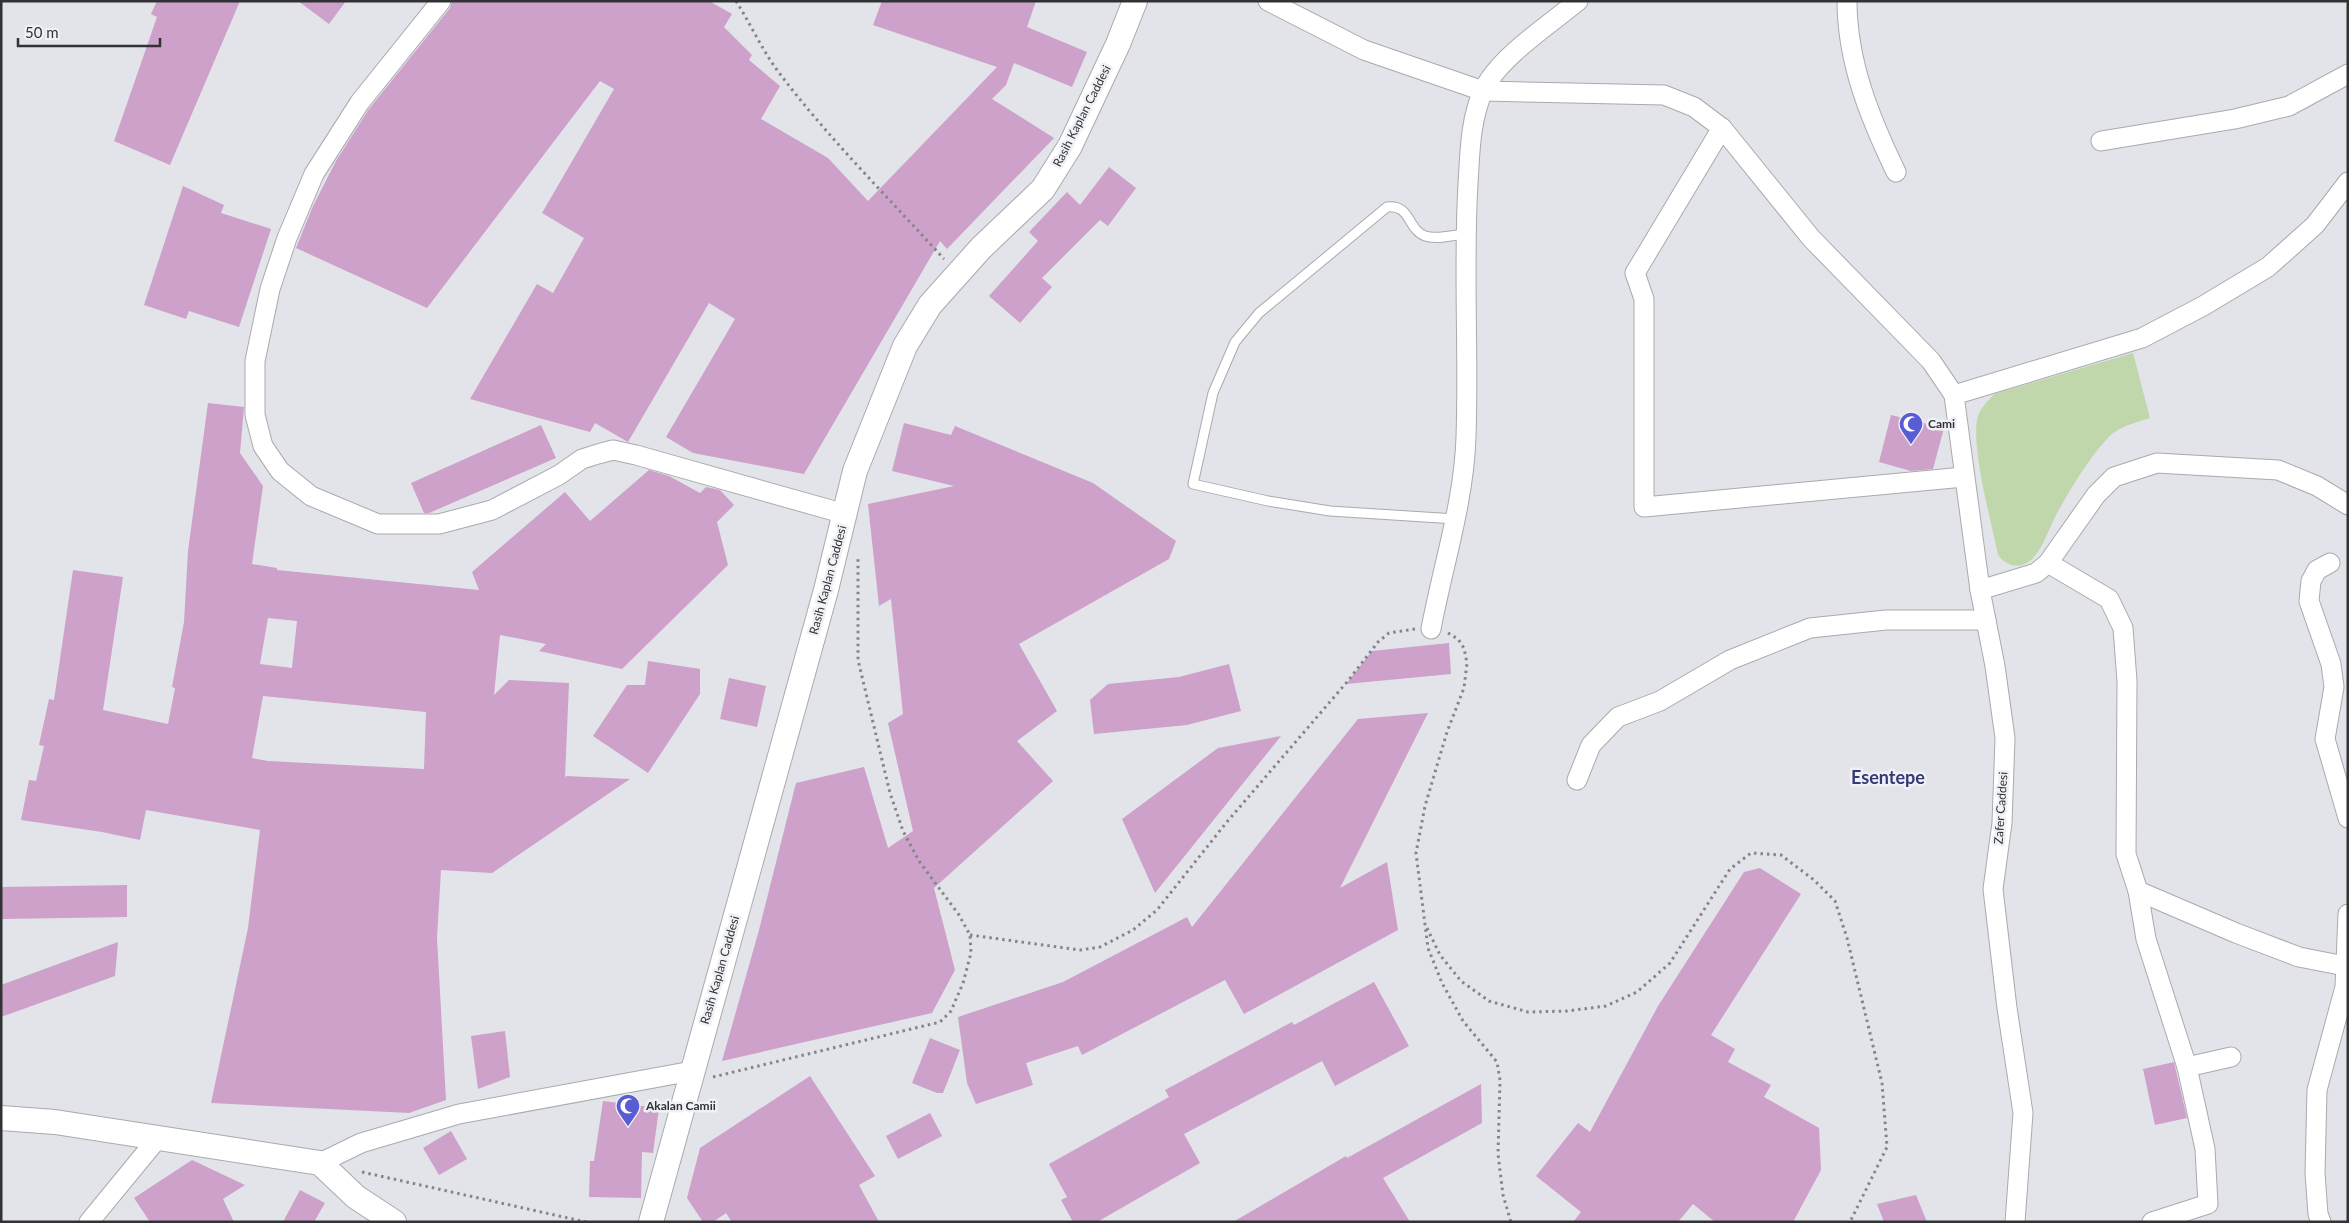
<svg xmlns="http://www.w3.org/2000/svg" width="2349" height="1223" viewBox="0 0 2349 1223" font-family="Lato,sans-serif">
	<style>
		.green { fill: #c0d6ab }
		.building { fill: #cda1c9; fill-rule: evenodd }
		.lines { fill: none; stroke-linecap: round; stroke-linejoin: round }
		.service-casing { stroke: #a8aaaf; stroke-width: 11 }
		.minor-casing { stroke: #a8aaaf; stroke-width: 21 }
		.tertiary-casing { stroke: #a8aaaf; stroke-width: 26 }
		.path { stroke: #848588; stroke-width: 3; stroke-dasharray: 2.5 4; stroke-linecap: butt }
		.service { stroke: #fff; stroke-width: 9 }
		.minor { stroke: #fff; stroke-width: 19 }
		.tertiary { stroke: #fff; stroke-width: 24 }
		.labels { text-anchor: middle; stroke-width: 5; stroke-linejoin: round; paint-order: stroke }
		.street-label { font-size: 12px; fill: #313234; stroke: #f0f1f7 }
		.poi-label { font-size: 12px; font-weight: bold; fill: #313234; stroke: #f0f1f7; text-anchor: start }
		.district-label { font-size: 18px; font-weight: bold; fill: #353a75; stroke: #f0f1f7 }
	</style>
	<rect width="100%" height="100%" fill="#e2e4e9"/>
	<path class="green" d="M2133,353L2150,418C2135,423 2116,427 2106,440C2087,461 2071,488 2057,513C2049,528 2043,549 2031,560C2020,570 2006,566 1998,555C1991,520 1972,453 1977,420C1979,409 1987,402 1994,394Z"/>
	<g class="building">
		<path d="M157,1H240L170,165L114,141L157,17L151,14Z"/>
		<path d="M298,1H346L329,24Z"/>
		<path d="M452,1H709L732,14L724,27L752,55L749,60L780,86L761,119L828,158L868,201L997,67L873,25L882,1H1036L1027,27L1087,52L1072,87L1014,63L1006,85L992,99L1054,138L947,249L940,241L804,474L693,453L666,437L735,319L709,303L628,442L595,423L590,432L470,399L537,284L553,293L584,238L542,213L614,89L600,81L427,308L296,248L313,206L336,161L369,109L450,8Z"/>
		<path d="M1109,167L1136,188L1108,226L1100,220L1042,278L1052,287L1020,323L989,296L1038,241L1029,232L1067,192L1080,205Z"/>
		<path d="M183,186L224,205L221,213L271,229L239,327L189,311L186,319L144,305Z"/>
		<path d="M208,403L244,407L240,453L263,486L252,564L277,568V570L479,590L472,572L565,492L590,521L649,470L669,476L700,493L706,487L720,490L734,505L717,522L728,565L622,669L539,651L546,644L500,635L494,695L509,680L569,683L565,778L566,776L630,779L492,873L441,870L437,938L446,1100L409,1113L211,1103L248,928L260,830L146,810L140,840L102,832L21,820L29,780L36,781L44,746L39,745L49,699L54,700L73,570L123,577L103,710L168,724L175,688L172,687L184,622L188,551ZM268,618L297,621L292,668L260,664ZM263,696L426,712L424,769L268,761L252,758Z"/>
		<path d="M1891,415L1944,428L1933,469L1911,471L1879,462Z"/>
		<path d="M904,423L951,435L955,426L1093,483L1176,541L1169,559L1019,644L1057,711L1017,741L1053,781L934,888L955,970L932,1013L722,1061L759,930L796,783L864,767L888,848L913,831L888,723L903,714L891,599L879,606L868,504L954,486L892,471Z"/>
		<path d="M541,425L556,458L429,513H424L411,483Z"/>
		<path d="M1449,643L1451,674L1346,684L1372,651Z"/>
		<path d="M648,661L700,669V694L648,773L593,736L627,685H645Z"/>
		<path d="M1229,664L1241,711L1187,725L1094,734L1090,700L1108,684L1179,677Z"/>
		<path d="M729,678L766,686L757,727L720,719Z"/>
		<path d="M1428,713L1340,888L1387,862L1398,930L1244,1014L1225,980L1082,1055L1078,1046L1026,1063L1033,1085L976,1104L967,1083L958,1017L1063,982L1187,917L1192,927L1358,719Z"/>
		<path d="M1281,736L1155,893L1122,819L1218,748Z"/>
		<path d="M1760,868L1801,894L1711,1035L1735,1049L1728,1062L1771,1085L1764,1097L1819,1128L1821,1170L1793,1222H1715L1693,1204L1678,1222H1573L1581,1212L1536,1176L1578,1123L1590,1132L1658,1006L1744,872Z"/>
		<path d="M127,885V917L2,919V887Z"/>
		<path d="M118,942L115,976L1,1017V985Z"/>
		<path d="M1374,982L1409,1046L1335,1086L1322,1061L1184,1134L1200,1163L1097,1222H1073L1061,1200L1067,1197L1049,1164L1169,1097L1165,1090L1292,1022L1294,1025Z"/>
		<path d="M505,1031L510,1077L478,1089L471,1036Z"/>
		<path d="M930,1038L960,1050L943,1093H937L912,1083Z"/>
		<path d="M2174,1062L2187,1118L2155,1125L2143,1069Z"/>
		<path d="M810,1076L875,1176L859,1185L879,1222H732L726,1213L713,1222H703L687,1198L700,1148Z"/>
		<path d="M1481,1084L1482,1123L1383,1178L1410,1222H1233L1346,1156L1347,1158Z"/>
		<path d="M603,1101L659,1108L653,1153L642,1152L641,1198L589,1197L590,1161H594Z"/>
		<path d="M930,1113L942,1136L898,1159L886,1136Z"/>
		<path d="M451,1131L467,1159L439,1175L423,1148Z"/>
		<path d="M192,1160L245,1185L223,1199L234,1222H150L134,1198Z"/>
		<path d="M300,1190L325,1203L314,1222H283Z"/>
		<path d="M1916,1195L1927,1222H1884L1877,1204Z"/>
	</g>
	<g class="lines">
		<defs>
			<path id="service" d="M1456,519L1330,511L1268,501L1193,484L1213,393L1235,342L1259,313L1387,207C1411,204 1407,229 1425,236C1437,240 1453,235 1465,234"/>
			<g id="minor">
				<path d="M441,1L360,102L314,174L287,238L270,289L255,361V415L263,446L280,471L311,496L378,524H439L492,510L559,475L582,459L598,454L613,450L636,455L845,514"/>
				<path d="M1268,1L1364,50L1483,91L1664,95L1694,107L1722,128L1811,238L1931,361L1954,395L1980,590L1995,666L2005,738L2002,823L1993,889L2007,1008L2023,1113L2015,1222"/>
				<path d="M1847,1C1847,62 1870,118 1896,172"/>
				<path d="M1722,128L1635,273L1644,299V507L1964,477"/>
				<path d="M2101,141L2235,119L2289,106L2348,74"/>
				<path d="M1954,395L2142,338L2203,306L2268,267L2315,225L2348,182"/>
				<path d="M2048,563L2109,599L2123,628L2127,681L2126,854L2138,891L2146,939L2187,1067L2231,1057"/>
				<path d="M2330,563L2317,570L2311,581L2309,601L2331,664L2334,687L2325,739L2348,818"/>
				<path d="M1980,590L2036,573L2048,563L2096,495L2114,477L2157,463L2278,470L2317,486L2348,505"/>
				<path d="M1431,629C1443,565 1464,502 1466,437C1469,352 1463,268 1468,184C1470,152 1470,121 1483,91C1498,58 1549,25 1578,1"/>
				<path d="M1577,780L1591,745L1618,717L1660,701L1730,660L1810,628L1886,620H1986"/>
				<path d="M2138,891L2236,933L2299,957L2345,966"/>
				<path d="M320,1163L361,1143L459,1114L692,1071"/>
				<path d="M89,1222L158,1138"/>
				<path d="M2152,1222L2208,1204L2205,1149L2187,1067"/>
				<path d="M2321,1222L2318,1214L2315,1173L2317,1090L2345,987L2348,914"/>
			</g>
			<g id="tertiary">
				<path d="M1,1118L55,1122L320,1163L356,1197L394,1222"/>
				<path d="M651,1222L826,590L855,471L905,346L930,305L981,248L1043,189L1070,146L1118,44L1135,1"/>
			</g>
		</defs>
		<use href="#service" class="service-casing"/>
		<use href="#minor" class="minor-casing"/>
		<use href="#tertiary" class="tertiary-casing"/>
		<g class="path">
			<path d="M736,1C750,23 761,48 777,70C827,137 888,197 944,259"/>
			<path d="M1448,633L1458,639L1464,648L1467,663L1464,688L1447,732L1425,806L1416,853L1428,948L1442,983L1463,1021L1497,1062L1500,1080L1498,1154L1503,1195L1511,1222"/>
			<path d="M1427,928L1440,955L1461,981L1489,1001L1528,1012L1567,1011L1606,1006L1637,992L1670,963L1730,869L1751,853L1781,855L1814,880L1835,901L1847,938L1882,1083L1887,1147L1850,1222"/>
			<path d="M970,935L1080,950L1100,947L1133,930L1157,910L1226,823L1347,682L1378,642L1389,633L1415,629"/>
			<path d="M713,1077L940,1022L951,1011L963,983L971,953L970,935L959,915L919,861L903,831L890,793L858,660V556"/>
			<path d="M362,1172L586,1222"/>
		</g>
		<use href="#service" class="service"/>
		<use href="#minor" class="minor"/>
		<use href="#tertiary" class="tertiary"/>
	</g>
	<defs>
		<symbol id="mosque-pin" viewBox="-11 -11 22 30"><path d="M0 17L-7.5 6A9.5 9.5 0 1 1 7.5 6Z" fill="#595dd4" stroke="#f0f1f7"/><path d="M3.5-4.9A6 6 0 1 0 3.5 4.9A5 5 0 1 1 3.5-4.9Z" fill="#fff"/></symbol>
	</defs>
	<g fill-rule="evenodd">
		<use href="#mosque-pin" x="1897" y="410" width="28" height="38"/>
		<use href="#mosque-pin" x="614" y="1092" width="28" height="38"/>
	</g>
	<g class="labels">
		<g class="street-label">
			<text transform="translate(1082 116) rotate(-63)" y="4">Rasih Kaplan Caddesi</text>
			<text transform="translate(828 580) rotate(-75)" y="4">Rasih Kaplan Caddesi</text>
			<text transform="translate(2001 808) rotate(-86)" y="4">Zafer Caddesi</text>
			<text transform="translate(720 970) rotate(-74)" y="4">Rasih Kaplan Caddesi</text>
		</g>
		<g class="poi-label">
			<text x="1928" y="428">Cami</text>
			<text x="646" y="1110">Akalan Camii</text>
		</g>
		<g class="district-label">
			<text x="1888" y="784">Esentepe</text>
		</g>
	</g>
	<rect width="2349" height="1223" fill="none" stroke="#313234" stroke-width="5"/>
	<path d="M18 38v8h142v-8" fill="none" stroke="#313234" stroke-width="2.5"/>
	<text x="25" y="38" font-size="15" fill="#313234" stroke="#f0f1f7" stroke-width="4" paint-order="stroke">50 m</text>
</svg>
